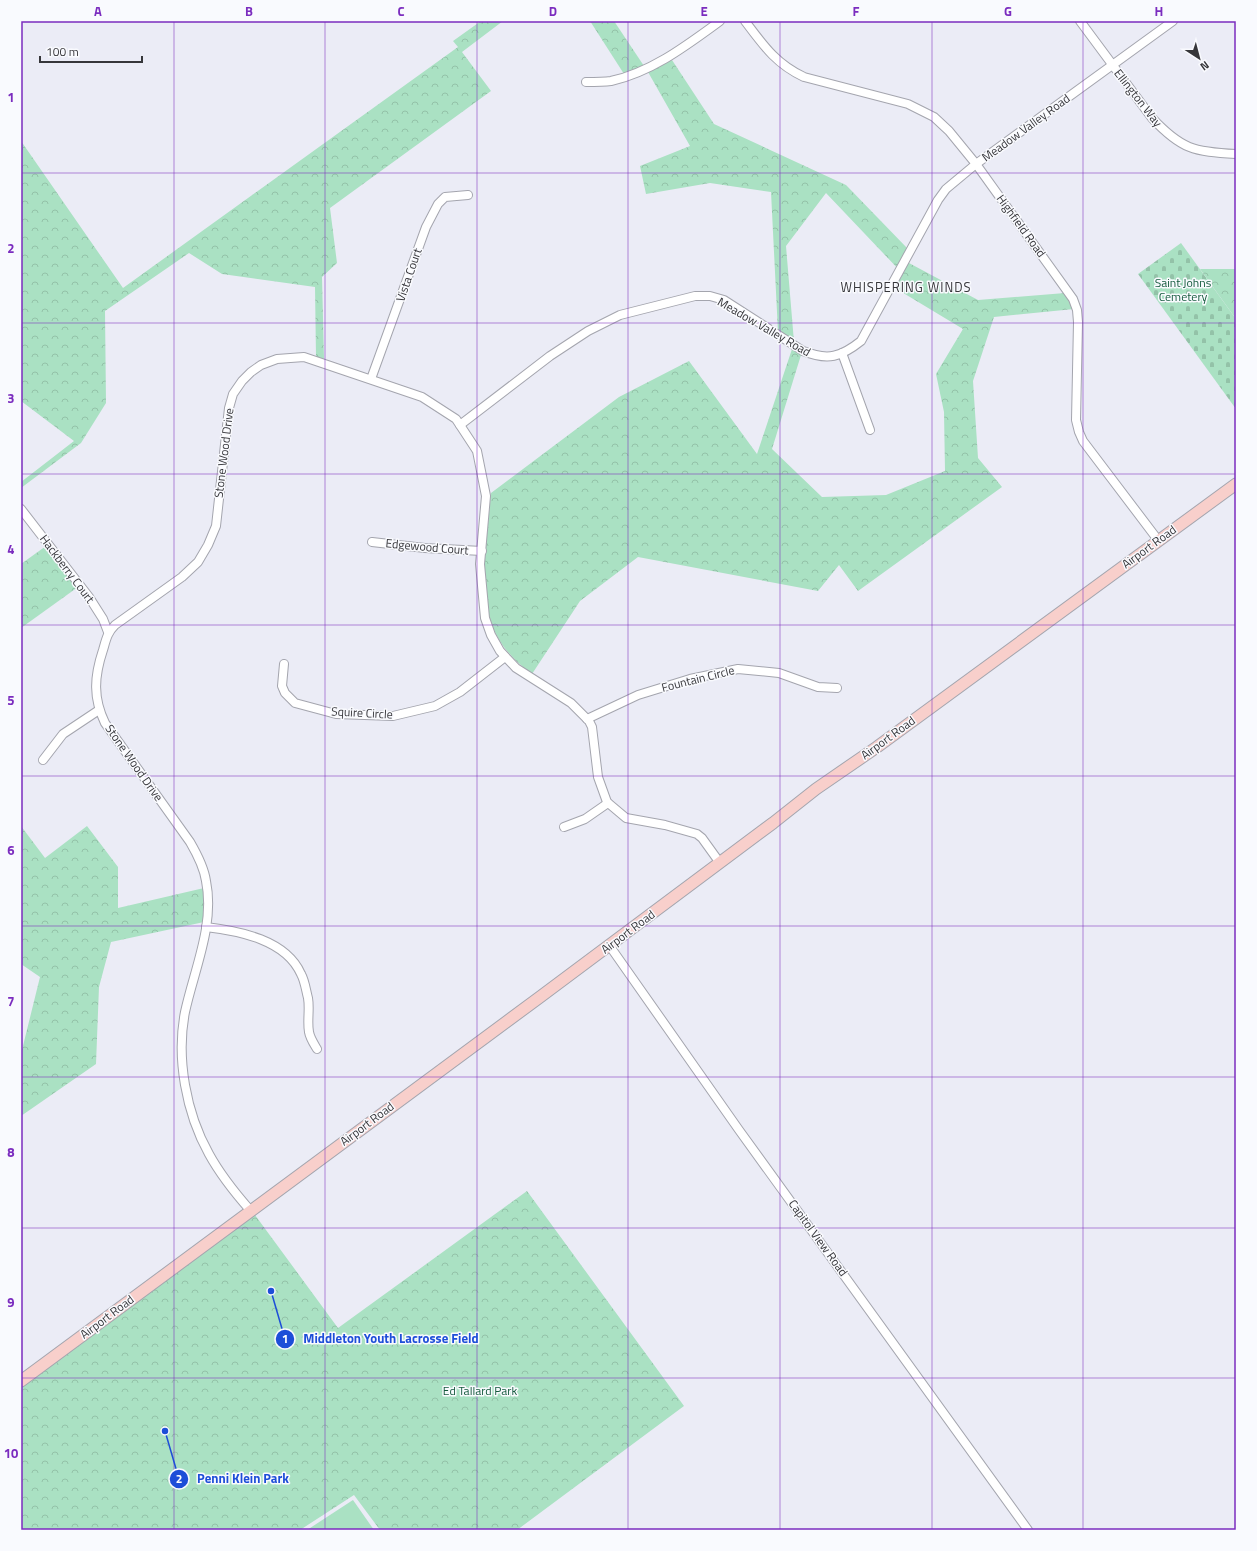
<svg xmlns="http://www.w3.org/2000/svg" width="1257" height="1551" viewBox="0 0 1257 1551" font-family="'Titillium Web',sans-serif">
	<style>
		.grass { fill: #aae1c3 }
		.cemetery { fill: url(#cemetery-stones) }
		.park { fill: url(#park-crowns) }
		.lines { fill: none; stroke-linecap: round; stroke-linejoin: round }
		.street-casing { stroke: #a4a5ae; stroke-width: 10 }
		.secondary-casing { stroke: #a4a5ae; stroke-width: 13 }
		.street { stroke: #fff; stroke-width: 8 }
		.secondary { stroke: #f8cfcb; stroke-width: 11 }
		.grid { fill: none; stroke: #7b2cbf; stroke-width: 1; stroke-opacity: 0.55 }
		.labels { text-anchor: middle; stroke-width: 3; stroke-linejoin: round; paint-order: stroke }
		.street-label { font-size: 12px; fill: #36363a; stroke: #f9fafe }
		.park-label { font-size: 12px; fill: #13593c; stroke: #f9fafe }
		.neighbourhood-label { font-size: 13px; letter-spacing: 1px; fill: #36363a; stroke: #f9fafe }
		.leader { fill: none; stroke: #1d4ed8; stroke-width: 1.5 }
		.callout-dot { fill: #1d4ed8; stroke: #f9fafe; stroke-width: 1.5 }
		.mark-label { font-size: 12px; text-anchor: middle; font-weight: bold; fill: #fff }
		.callout-label { font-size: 13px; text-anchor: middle; font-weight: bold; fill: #1d4ed8; stroke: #f9fafe; stroke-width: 3; stroke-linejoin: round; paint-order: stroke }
		.neatline { fill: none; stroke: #7b2cbf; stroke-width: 1.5 }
		.grid-label { font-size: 13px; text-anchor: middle; font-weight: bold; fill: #7b2cbf }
	</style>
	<defs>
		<pattern id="cemetery-stones" width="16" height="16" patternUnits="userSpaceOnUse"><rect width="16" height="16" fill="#aae1c3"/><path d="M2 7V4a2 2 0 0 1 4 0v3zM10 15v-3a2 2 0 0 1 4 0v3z" fill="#93c2a8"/></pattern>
		<pattern id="park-crowns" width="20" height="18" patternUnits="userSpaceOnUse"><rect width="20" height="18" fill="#aae1c3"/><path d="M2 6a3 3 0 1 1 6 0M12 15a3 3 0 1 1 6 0" fill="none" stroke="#93c2a8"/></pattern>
	</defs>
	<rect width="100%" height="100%" fill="#ebecf6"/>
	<path class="grass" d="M353,1500L374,1530H307Z"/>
	<path class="cemetery" d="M1181,243L1236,319V409L1138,274Z"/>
	<g class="park">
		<path d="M481,21H503L462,52L491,91L330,208L337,263L322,277L324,359L316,357L315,287L222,274L189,253L105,311L106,403L81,443L21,488V482L74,441L21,401V141L123,288L458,47L453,41Z"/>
		<path d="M590,21H614L644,66L624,74Z"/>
		<path d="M672,60L714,124L846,185L908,249L903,258L909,263L978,300L1065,293L1074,309L994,317L973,381L978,458L1002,487L858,591L839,565L818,591L638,557L580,601L532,674C514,661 498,644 491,622C478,584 488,533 491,493L619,397L689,361L757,454L792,349L801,355L772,449L822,497L886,495L945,471L944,412L936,374L963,329L895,288L903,274L826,193L786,246L794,342L778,332L771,192L710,183L646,194L640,166L690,146L648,72Z"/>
		<path d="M1200,269H1236V319Z"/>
		<path d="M46,546L78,587L21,628V564Z"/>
		<path d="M21,826L45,858L87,826L118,867V908L204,888V922L111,942L99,987L96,1064L21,1116V1054L40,977L21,964Z"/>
		<path d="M527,1191L684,1406L517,1530H380L354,1495L300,1530H21V1388L255,1215L338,1328Z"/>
	</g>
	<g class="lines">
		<defs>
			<g id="street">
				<path d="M745,21C763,45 776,64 804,77L908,104L934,117L949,131L976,164L1073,299L1077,310L1078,322L1076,420L1079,432L1083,441L1158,540"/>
				<path d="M1080,21L1152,118C1181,149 1194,152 1236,154"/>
				<path d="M586,82C594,82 603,82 611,81C652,72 687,45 720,21"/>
				<path d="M842,353L870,430"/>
				<path d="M371,379L426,227L438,204L445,197L468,195"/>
				<path d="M460,425L550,356L588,331L620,315L695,296H710L724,300L803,351C828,361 841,357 861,341L938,200L946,189L976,164L1173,21"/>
				<path d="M21,509L89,597L103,619L108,632"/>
				<path d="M372,542L425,548L482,551"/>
				<path d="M284,664L282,686L285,693L295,703L336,714L393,716L435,706L460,692L505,657"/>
				<path d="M587,719L638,695L690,679L738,669L779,673L818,687L837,688"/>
				<path d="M43,760L63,734L99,710"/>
				<path d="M564,827L585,819L608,803"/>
				<path d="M206,927C240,931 286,940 301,974C305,981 306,991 308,998C310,1009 307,1021 309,1032C310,1038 314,1044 317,1049"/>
				<path d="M609,945L739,1130L1028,1530"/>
				<path d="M250,1210C235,1193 220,1174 209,1154C186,1113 176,1058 185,1012C194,970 215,925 206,881C204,867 197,854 190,842L105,723C93,698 94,677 103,650C106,640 107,633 115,625L182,577L198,562L208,545L216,526L229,408L233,394L242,381L251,372L261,365L277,359L304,357L422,397L456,419L477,451L486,496L480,564L485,618L491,635L500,651L516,668L571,703L589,721L592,727L598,777L607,802L626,818L665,825L697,834L702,838L720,863"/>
			</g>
			<path id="secondary" d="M21,1381L540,997L773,823L816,789L877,747L1236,484"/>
		</defs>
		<use href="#street" class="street-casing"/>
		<use href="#secondary" class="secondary-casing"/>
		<use href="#street" class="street"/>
		<use href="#secondary" class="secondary"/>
	</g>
	<path class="grid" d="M174,21V1530M325,21V1530M477,21V1530M628,21V1530M780,21V1530M932,21V1530M1083,21V1530M21,173H1236M21,323H1236M21,474H1236M21,625H1236M21,776H1236M21,926H1236M21,1077H1236M21,1228H1236M21,1378H1236"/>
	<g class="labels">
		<g class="street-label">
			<text transform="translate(1138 98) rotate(52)" y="4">Ellington Way</text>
			<text transform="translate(1026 128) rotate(-36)" y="4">Meadow Valley Road</text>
			<text transform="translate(1021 226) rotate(54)" y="4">Highfield Road</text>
			<text transform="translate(409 275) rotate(-71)" y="4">Vista Court</text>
			<text transform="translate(764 327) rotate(30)" y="4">Meadow Valley Road</text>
			<text transform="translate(224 453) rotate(-83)" y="4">Stone Wood Drive</text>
			<text transform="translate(427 547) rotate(5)" y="4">Edgewood Court</text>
			<text transform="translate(1149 547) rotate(-36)" y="4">Airport Road</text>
			<text transform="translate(67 569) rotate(53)" y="4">Hackberry Court</text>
			<text transform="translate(698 679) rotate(-14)" y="4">Fountain Circle</text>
			<text transform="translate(362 713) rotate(3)" y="4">Squire Circle</text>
			<text transform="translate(888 738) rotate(-36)" y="4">Airport Road</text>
			<text transform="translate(134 763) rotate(55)" y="4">Stone Wood Drive</text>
			<text transform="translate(628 932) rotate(-37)" y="4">Airport Road</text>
			<text transform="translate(367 1124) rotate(-37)" y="4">Airport Road</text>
			<text transform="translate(818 1238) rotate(54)" y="4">Capitol View Road</text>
			<text transform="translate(107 1317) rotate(-37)" y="4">Airport Road</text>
		</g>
		<g class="park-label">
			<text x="1183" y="287">Saint Johns<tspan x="1183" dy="14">Cemetery</tspan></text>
			<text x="480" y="1395">Ed Tallard Park</text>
		</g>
		<g class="neighbourhood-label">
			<text x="906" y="292">WHISPERING WINDS</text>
		</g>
	</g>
	<path class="leader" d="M271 1291L285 1339M165 1431L179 1479"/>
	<g class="callout-dot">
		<circle cx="271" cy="1291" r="4"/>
		<circle cx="165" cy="1431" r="4"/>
		<circle cx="285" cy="1339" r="10"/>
		<circle cx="179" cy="1479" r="10"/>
	</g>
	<g class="mark-label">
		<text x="285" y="1343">1</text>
		<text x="179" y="1483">2</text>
	</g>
	<g class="callout-label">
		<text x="391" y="1343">Middleton Youth Lacrosse Field</text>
		<text x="243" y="1483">Penni Klein Park</text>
	</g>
	<rect width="1257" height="1551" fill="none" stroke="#f9fafe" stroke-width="44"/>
	<g transform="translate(1199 58) rotate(144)" stroke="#f9fafe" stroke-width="3" paint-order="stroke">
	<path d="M0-3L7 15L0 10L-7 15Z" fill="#36363a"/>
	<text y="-6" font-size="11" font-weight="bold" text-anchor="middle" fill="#36363a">N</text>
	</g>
	<path d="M40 56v6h102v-6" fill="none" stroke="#36363a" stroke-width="2"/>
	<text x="46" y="56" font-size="12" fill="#36363a" stroke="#f9fafe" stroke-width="3" paint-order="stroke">100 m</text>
	<rect x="22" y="22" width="1213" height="1507" class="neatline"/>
	<g class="grid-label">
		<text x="98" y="16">A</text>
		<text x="249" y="16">B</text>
		<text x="401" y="16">C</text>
		<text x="553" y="16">D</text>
		<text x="704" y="16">E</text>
		<text x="856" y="16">F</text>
		<text x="1008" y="16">G</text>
		<text x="1159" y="16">H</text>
		<text x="11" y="102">1</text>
		<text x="11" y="253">2</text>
		<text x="11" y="403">3</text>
		<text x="11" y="554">4</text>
		<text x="11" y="705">5</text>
		<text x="11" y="855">6</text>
		<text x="11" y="1006">7</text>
		<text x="11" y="1157">8</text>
		<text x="11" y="1307">9</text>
		<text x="11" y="1458">10</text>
	</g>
</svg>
